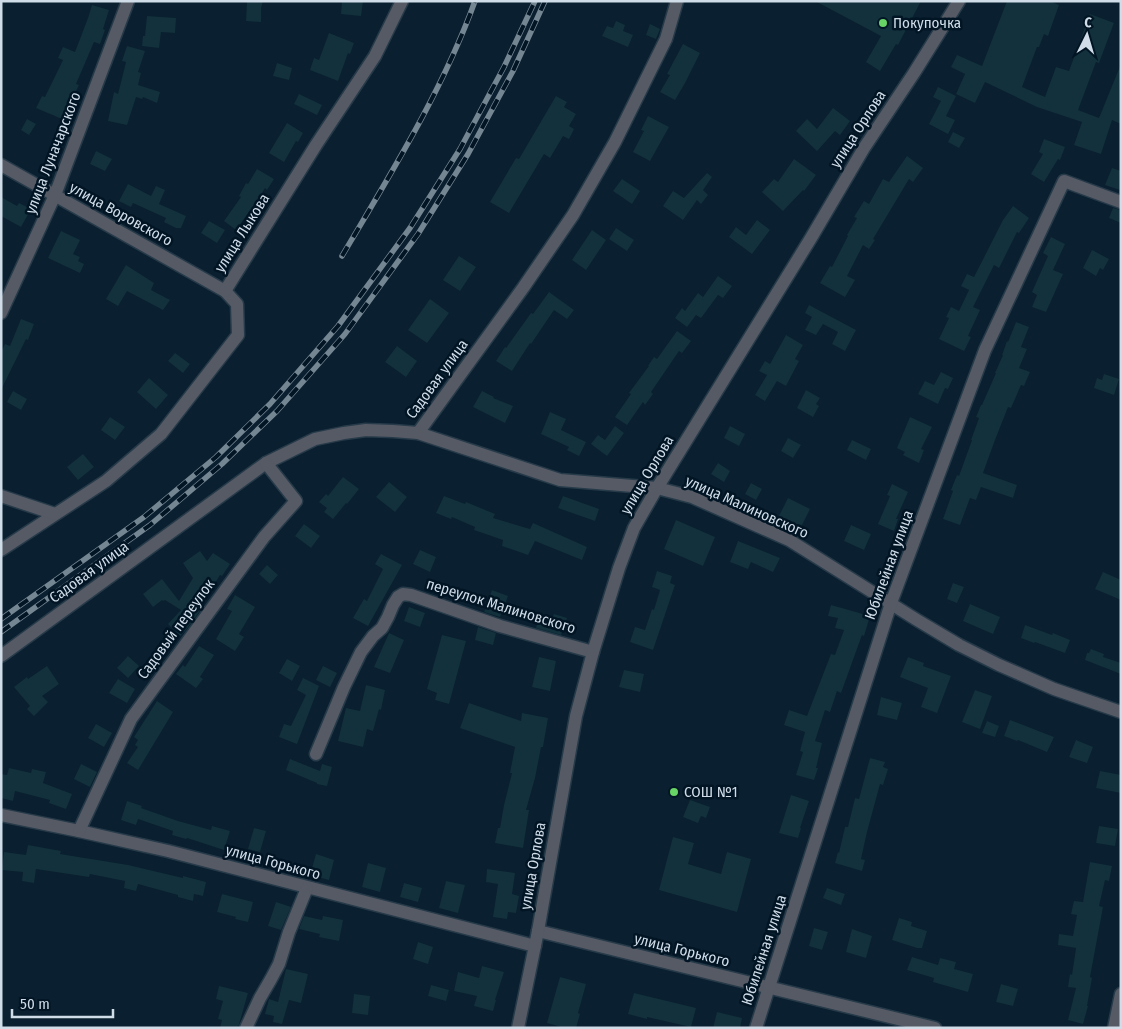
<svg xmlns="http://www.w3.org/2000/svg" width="1122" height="1029" viewBox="0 0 1122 1029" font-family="'Fira Sans Condensed',sans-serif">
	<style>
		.building { fill: #12313c }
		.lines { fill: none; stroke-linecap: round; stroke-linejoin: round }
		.minor-casing { stroke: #263a49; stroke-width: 15 }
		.minor { stroke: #555a65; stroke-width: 12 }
		.rail-casing { stroke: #758693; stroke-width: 5.5 }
		.rail { stroke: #021525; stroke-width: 4; stroke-dasharray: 11; stroke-linecap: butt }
		.poi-dot { fill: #67d465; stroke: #021525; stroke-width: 2 }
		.labels { text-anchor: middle; stroke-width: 5; stroke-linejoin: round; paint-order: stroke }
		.poi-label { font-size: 15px; fill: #d0dde8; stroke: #021525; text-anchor: start }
		.street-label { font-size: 15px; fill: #d0dde8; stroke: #021525 }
	</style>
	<rect width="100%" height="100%" fill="#0a1f2f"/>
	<g class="building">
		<path d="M247,1H263L261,8V22L246,21Z"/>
		<path d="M342,1H363L361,16L341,14Z"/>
		<path d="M815,1H921L898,45L896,44L880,71L866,62L881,36Z"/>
		<path d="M1007,1H1050L1059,5L1048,36L1044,34L1039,47H1037L1022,87L1045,97L1056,67L1069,71L1090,14L1114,23L1099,63L1096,62L1078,110L1099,118L1121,64V124L1112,120L1101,154L1074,145L1082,122L1037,107L985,82L975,103L956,94L965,74L951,67L957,55L982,66Z"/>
		<path d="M92,5L109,10L103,29L105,30L100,44L94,42L76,84L79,85L62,119L36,108L42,96L45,97L63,60L58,58L63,47L75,52L88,18Z"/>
		<path d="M147,16L176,18L175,33L161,32L159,48L142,46L143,36H145Z"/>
		<path d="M616,21L625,25L623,31L633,35L628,47L602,36L607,26L613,28Z"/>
		<path d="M650,24L660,29L656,39L646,35Z"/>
		<path d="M329,33L354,43L350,54L348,53L338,81L310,70L314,58L319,60Z"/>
		<path d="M683,44L700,53L685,83L675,100L660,92L670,75L667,74Z"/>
		<path d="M127,46L145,51L138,72L141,73L138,85L160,92L157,103L143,97L142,99L136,97L127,125L108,121L114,92L118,94L126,62L122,61Z"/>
		<path d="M277,63L292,68L289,80L273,76Z"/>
		<path d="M938,87L956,96L946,116L955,120L948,134L929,124L941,101L933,97Z"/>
		<path d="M299,94L322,105L317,115L294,104Z"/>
		<path d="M556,96L567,102L564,107L576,114L569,126L574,129L569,139L563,136L550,158L544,154L509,213L490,202L516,158L519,159Z"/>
		<path d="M833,108L850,121L840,135L835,131L817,151L796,131L807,119L817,129Z"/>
		<path d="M648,116L669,127L650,161L633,152L644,131L641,130Z"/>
		<path d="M27,119L36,124L29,135L21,130Z"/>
		<path d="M287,123L303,133L298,142L296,141L284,162L269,153Z"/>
		<path d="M953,132L965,138L959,148L948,142Z"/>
		<path d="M1044,139L1065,147L1060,160L1058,159L1044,182L1031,174L1043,154L1039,152Z"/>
		<path d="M96,151L112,159L105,171L90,164Z"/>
		<path d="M907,156L923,168L913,182L909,179L873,239L875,240L869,249L863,245L847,276L855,280L845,297L820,283L830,266L832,267L848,236L847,235L857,218L854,217L864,201L869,204L883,179L889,182Z"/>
		<path d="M794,159L816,175L804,191L803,190L783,211L762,192L774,179L778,182Z"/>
		<path d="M1112,168L1121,171V193H1119L1120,190L1105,185Z"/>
		<path d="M257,169L274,179L267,190L265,188L255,205H254L236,230L224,221L241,197L239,196L246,183L248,184Z"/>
		<path d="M707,173L712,177L703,190L708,195L701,204L697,200L683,220L663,206L673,191L684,198Z"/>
		<path d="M622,179L640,191L632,204L613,191Z"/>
		<path d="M128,184L151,196L156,186L165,190L159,204L186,216L181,228H176L164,222L166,218L133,203L131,207L119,201Z"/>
		<path d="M1,197L17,206L19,203L31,209L21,227L1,216Z"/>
		<path d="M1013,206L1029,218L1019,233L1017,232L999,268L994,265L973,307L980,310L968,336L971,337L964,351L939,339L949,318L946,317L951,307L959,311L969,290L961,286L967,274L974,277L1003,220Z"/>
		<path d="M1113,208L1121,210V223L1109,218Z"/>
		<path d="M757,220L770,230L752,254L729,237L736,227L746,235Z"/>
		<path d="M209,221L225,230L217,243L201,233Z"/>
		<path d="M616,228L634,240L627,251L609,239Z"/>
		<path d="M592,230L606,240L586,270L572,260Z"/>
		<path d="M61,231L80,240L73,254L80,257L78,261L84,264L80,273L48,258Z"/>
		<path d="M1051,237L1065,244L1053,270L1063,274L1046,312L1032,307L1037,295L1032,292L1048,256L1043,253Z"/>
		<path d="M1092,250L1109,259L1103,270L1100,268L1096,276L1083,268Z"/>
		<path d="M459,256L476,267L460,291L443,280Z"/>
		<path d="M126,265L154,283L151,290L170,300L163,310L127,291L118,306L106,299Z"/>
		<path d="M718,276L732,286L723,298L718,295L701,318L696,315L687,327L675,318L682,308L685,311L698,293L703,297Z"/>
		<path d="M549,292L574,310L567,319L554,310L531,344L530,343L512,371L496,361L505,347L506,348L531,313L533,314Z"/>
		<path d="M430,299L449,313L427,343L408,330Z"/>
		<path d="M809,305L856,330L845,351L832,344L838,332L823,324L816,335L805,330L812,317L805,313Z"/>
		<path d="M21,319L34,324L28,340L26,339L1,390V352L5,344L10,346Z"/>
		<path d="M1016,322L1029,327L1021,347L1027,349L1019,368L1030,372L1024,386L1021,385L1011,408L1008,407L995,440L983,473L1017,485L1013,498L981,487L976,500L970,498L960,525L943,519L953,491L951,490L957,475L959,476L972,440H971L979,418L976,417L981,405H982L996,373H995L1003,355H1002L1007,341L1008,342Z"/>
		<path d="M677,331L691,341L682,353L679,351L651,392L653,394L645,405L643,402L627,425L615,417L631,394L629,393L649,366H648L654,357L657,359Z"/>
		<path d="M786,335L803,345L795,359L799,361L786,386L777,381L765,401L755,395L767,375L759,371L765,361L770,364Z"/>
		<path d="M397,346L417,361L406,377L385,362Z"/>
		<path d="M175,353L190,364L183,373L168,361Z"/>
		<path d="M941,372L953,378L948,389L945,388L938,404L918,394L925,381L934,385Z"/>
		<path d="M1104,374L1119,379L1114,395L1094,388L1097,378L1102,380Z"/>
		<path d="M149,378L168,395L156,409L137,392Z"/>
		<path d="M806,390L820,398L816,404L819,406L813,417L797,408Z"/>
		<path d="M13,391L27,399L21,410L7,402Z"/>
		<path d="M482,391L494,397L493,398L513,406L505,423L473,407Z"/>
		<path d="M550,412L566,419L561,430L586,442L579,456L567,450L569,447L541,434Z"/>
		<path d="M110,417L125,427L115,440L101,430Z"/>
		<path d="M910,417L932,427L921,449L924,450L919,463L903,455L905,452L897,448Z"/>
		<path d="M615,426L624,433L607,456L591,444L598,435L605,440Z"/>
		<path d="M730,426L745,434L739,446L724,438Z"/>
		<path d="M788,438L801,445L793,458L781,451Z"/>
		<path d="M852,440L871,449L866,460L847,450Z"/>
		<path d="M83,454L94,467L78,480L67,467Z"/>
		<path d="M718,463L730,471L724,482L711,474Z"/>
		<path d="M343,477L359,489L347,504L346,503L333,519L324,512L327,508L319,502L326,494L328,496Z"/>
		<path d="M389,482L407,497L395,512L376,497Z"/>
		<path d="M751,483L762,489L756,500L745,494Z"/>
		<path d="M892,484L908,492L896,519H898L894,531L878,524L890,496L887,495Z"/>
		<path d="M444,496L465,504L466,502L495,514L493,518L530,529L533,523L587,547L582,560L535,541L528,555L502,546L503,540L474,530L475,527L452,517L451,519L436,513Z"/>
		<path d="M563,496L599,509L595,521L558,508Z"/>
		<path d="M788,498L810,509L801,527L779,516Z"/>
		<path d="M676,520L715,537L703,566L664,549Z"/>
		<path d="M304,524L320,536L311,548L295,536Z"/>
		<path d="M851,525L871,534L864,550L844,541Z"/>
		<path d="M738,541L780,558L773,572L751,562L748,569L730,562Z"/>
		<path d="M420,550L436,557L430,572L413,564Z"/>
		<path d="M200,551L207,561L213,553L230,564L222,576L220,575L200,607L202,608L186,630L180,636L168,624L181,610L165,600L163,601L162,600L153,607L143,594L162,579L179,601L193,578L183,563Z"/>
		<path d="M381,554L402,565L368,626L353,618L364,599L367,601L383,569L375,564Z"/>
		<path d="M267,565L278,575L270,584L259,574Z"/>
		<path d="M657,571L672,576L670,583L675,585L653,650L630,642L635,627L645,630L652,609L654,610L660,590L652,587Z"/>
		<path d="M1103,572L1121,580V600L1095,589Z"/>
		<path d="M953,583L964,587L957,603L947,599Z"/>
		<path d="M492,590L508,596L500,617L484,612Z"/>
		<path d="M235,595L255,607L239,634L244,637L235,651L216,639L232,611L227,609Z"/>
		<path d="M970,604L1000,617L993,634L963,621Z"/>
		<path d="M831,605L870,616L864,636L862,635L841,693L837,691L830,712L825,710L815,741L822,743L816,768H818L814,780L796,775L803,752L800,751L805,732L784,725L789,710L807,716L831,654L835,655L844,630L835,628L838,618L828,616Z"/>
		<path d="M409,607L425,613L420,627L404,621Z"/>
		<path d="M554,614L567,618L561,635L536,628L539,617L551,621Z"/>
		<path d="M1025,625L1052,635L1053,633L1070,640L1065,653L1035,642L1034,643L1021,638Z"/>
		<path d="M478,627L496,633L493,645L475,640Z"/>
		<path d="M389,633L404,640L390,673L374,667Z"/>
		<path d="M442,635L466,641L449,704L435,700L437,693L427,689Z"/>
		<path d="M199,646L214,655L200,677L203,679L196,688L176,674L183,665L185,667Z"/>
		<path d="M1091,649L1104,654L1103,657L1121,663V674L1085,660L1087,653H1089Z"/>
		<path d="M128,656L139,666L128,678L117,668Z"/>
		<path d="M539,657L556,661L550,691L532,687Z"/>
		<path d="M908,657L924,663L923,666L951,676L937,713L921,707L928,688L900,677Z"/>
		<path d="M287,659L300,666L292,681L279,673Z"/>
		<path d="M47,666L59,684L42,696L48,702L34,716L27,709L30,706L14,687L27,677L28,679Z"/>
		<path d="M323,666L337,673L330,687L316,680Z"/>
		<path d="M624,670L644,674L640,692L619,687Z"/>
		<path d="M303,678L319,686L297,744L279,737L284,724L291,726L306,695L297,690Z"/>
		<path d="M118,679L135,689L127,703L109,693Z"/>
		<path d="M366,685L385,690L381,710L379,709L373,731L367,729L363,747L338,741L346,708L360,711Z"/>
		<path d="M975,690L992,696L980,729L962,722Z"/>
		<path d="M881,697L902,703L897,720L877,715Z"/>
		<path d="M157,701L173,712L138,770L127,763L138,747L135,745L138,740L134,737Z"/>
		<path d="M469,703L521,721L522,713L548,718L543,747H541L535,778L526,810H529L523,848L495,843L498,828H500L504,805L512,773H510L515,747L460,728Z"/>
		<path d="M1010,720L1054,737L1047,752L1018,740L1017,741L1004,736Z"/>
		<path d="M987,721L999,726L995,737L982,733Z"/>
		<path d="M96,724L112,733L104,747L88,738Z"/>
		<path d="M1076,740L1093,747L1087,763L1069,757Z"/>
		<path d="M870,758L885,762L883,767L888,769L883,785L880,784L867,832L861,859L865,860L862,871L835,863L838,852L839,853L845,827H848L855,798L859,799Z"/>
		<path d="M290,759L320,771L322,764L332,767L327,786L317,784V783L286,770Z"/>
		<path d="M81,764L97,772L90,787L74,779Z"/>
		<path d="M9,768L31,773L32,769L46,772L43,783L72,794L66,809L49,803L50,800L15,791L13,801L1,798V774L7,775Z"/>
		<path d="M1100,771L1121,775V793L1096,788Z"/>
		<path d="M791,795L809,801L800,828H801L798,838L779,833Z"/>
		<path d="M690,800L710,807L706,818L701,816L698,823L683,817Z"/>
		<path d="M127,801L142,806L141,808L178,821L211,830L212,826L230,831L224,850L187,838L186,839L172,835L173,831L138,819L136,825L121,820Z"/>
		<path d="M1099,826L1118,829L1115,846L1096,843Z"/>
		<path d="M254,828L266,831L260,852L248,849Z"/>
		<path d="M673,837L694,843L688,864L721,874L727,852L751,859L737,912L659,890Z"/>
		<path d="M28,845L61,851L60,854L128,865L183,878V876L206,882L203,896L194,894L193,901L178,897V895L138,884L136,891L124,888L125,881L90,874L89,877L36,869L34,883L22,881L23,872L2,870L4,852L26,855Z"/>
		<path d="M316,854L334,860L329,880L310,875Z"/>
		<path d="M1090,862L1112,866L1109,881L1105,880L1099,906L1103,907L1090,977L1092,978L1087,1006H1088L1083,1024L1068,1020L1076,988L1068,987L1070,974L1072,975L1076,948L1058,945L1059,934L1073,936L1077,915L1071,914L1074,901L1083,902Z"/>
		<path d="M368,863L386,868L380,892L362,887Z"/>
		<path d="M487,869L515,873L512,894L519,896L516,913L508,912L507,919L493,917L498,884L486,882Z"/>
		<path d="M446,881L465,885L458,913L439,908Z"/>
		<path d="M404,883L422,888L418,902L400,897Z"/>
		<path d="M827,888L845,894L841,905L823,898Z"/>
		<path d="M222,894L253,902L248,922L235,919L236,917L217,912Z"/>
		<path d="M276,902L291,907L281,930L268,926Z"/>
		<path d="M304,916L322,920L323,916L343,920L339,941L319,937L320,934L299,929Z"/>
		<path d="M899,918L912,922L911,926L927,931L922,948H917L892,940Z"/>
		<path d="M814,928L828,932L822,950L809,946Z"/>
		<path d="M852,929L872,936L866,958L846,952Z"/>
		<path d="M418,942L433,947L428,964L413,959Z"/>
		<path d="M912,957L938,965L940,958L956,962L954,969L973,974L968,992L933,982L934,978L907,970Z"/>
		<path d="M482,966L504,972L495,1000H496L493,1011L474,1006L477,996L454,991L458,972L479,978Z"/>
		<path d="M286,969L308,974L301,1003L289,1000L282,1024L273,1022L274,1016L265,1014L269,999L278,1002Z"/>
		<path d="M560,977L586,984L578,1013L580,1014L576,1028H565L547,1023Z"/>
		<path d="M1001,984L1018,989L1013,1006L996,1002Z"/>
		<path d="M431,985L449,990L446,1001L428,996Z"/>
		<path d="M219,986L248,993L238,1028H220L222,1020L218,1019L223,1001L216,999Z"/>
		<path d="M634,993L696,1008L691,1027L647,1017V1019L628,1014Z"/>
		<path d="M354,994L370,996L368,1015L352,1013Z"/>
		<path d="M717,1012L742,1018L740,1028H713Z"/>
	</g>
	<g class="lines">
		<defs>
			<g id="minor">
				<path d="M1,165L225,291L237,304L238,335L161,434L106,481L1,550"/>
				<path d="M225,291L316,145L375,56L402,1"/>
				<path d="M1,313L55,195L128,1"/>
				<path d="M418,433L523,288L573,215L615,142L666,39L677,1"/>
				<path d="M1,496L55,514"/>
				<path d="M1,656L266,463L315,439L344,433L366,430L393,431L418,433L560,480L657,488L692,497L789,540L917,620L959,645L999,665L1054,689L1121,712"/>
				<path d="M316,754L344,687L361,652L373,636L382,628L388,617L393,605L398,597L403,594L411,595L500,626L593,652"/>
				<path d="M1,815L79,831L168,851L535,946"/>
				<path d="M79,831L131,719L264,537L296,501L266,463"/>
				<path d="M538,931L935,1028"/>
				<path d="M246,1028L260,998L271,979L279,964L289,932L307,888"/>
				<path d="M518,1028L538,931L576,716L593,652L619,568L634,528L657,488L811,238L864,148L914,73L959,1"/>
				<path d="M756,1028L891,603L985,350L1064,181L1121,202"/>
				<path d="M1114,1028L1121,994"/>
			</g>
		</defs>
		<use href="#minor" class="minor-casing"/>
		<use href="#minor" class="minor"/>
		<defs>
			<g id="rail">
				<path d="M342,256C390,175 443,90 475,1"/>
				<path d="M1,619L144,517L216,457L270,404L338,326L410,228L460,149L504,67L535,1"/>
				<path d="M1,632L150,525L222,464L277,411L345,334L418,234L468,154L513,71L545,1"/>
			</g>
		</defs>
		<use href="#rail" class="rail-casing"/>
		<use href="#rail" class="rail"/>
	</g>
	<g class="poi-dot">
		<circle cx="883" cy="23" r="5"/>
		<circle cx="674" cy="792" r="5"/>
	</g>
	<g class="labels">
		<g class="poi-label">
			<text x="893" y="28">Покупочка</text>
			<text x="684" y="797">СОШ №1</text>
		</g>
		<g class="street-label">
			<text transform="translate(858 129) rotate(-57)" y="5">улица Орлова</text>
			<text transform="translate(53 153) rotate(-69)" y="5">улица Луначарского</text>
			<text transform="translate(121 214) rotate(29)" y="5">улица Воровского</text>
			<text transform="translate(242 233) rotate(-58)" y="5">улица Лыкова</text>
			<text transform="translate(437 379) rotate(-54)" y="5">Садовая улица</text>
			<text transform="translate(647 475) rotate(-59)" y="5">улица Орлова</text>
			<text transform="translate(747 507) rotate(24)" y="5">улица Малиновского</text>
			<text transform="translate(889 565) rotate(-70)" y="5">Юбилейная улица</text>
			<text transform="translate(89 572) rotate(-36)" y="5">Садовая улица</text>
			<text transform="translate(501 606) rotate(17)" y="5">переулок Малиновского</text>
			<text transform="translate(176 629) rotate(-54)" y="5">Садовый переулок</text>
			<text transform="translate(273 862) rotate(15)" y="5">улица Горького</text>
			<text transform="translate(533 866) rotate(-80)" y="5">улица Орлова</text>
			<text transform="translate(682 950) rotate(14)" y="5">улица Горького</text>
			<text transform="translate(764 950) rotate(-72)" y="5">Юбилейная улица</text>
		</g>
	</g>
	<rect width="1122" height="1029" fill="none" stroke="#d0dde8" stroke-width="5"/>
	<g transform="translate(1087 35) rotate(5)" stroke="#021525" stroke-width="4" paint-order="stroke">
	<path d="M0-4L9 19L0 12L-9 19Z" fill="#d0dde8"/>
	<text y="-8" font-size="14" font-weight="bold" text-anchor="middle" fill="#d0dde8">С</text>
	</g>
	<path d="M12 1009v8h101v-8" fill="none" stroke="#d0dde8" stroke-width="2.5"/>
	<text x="20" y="1009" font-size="15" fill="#d0dde8" stroke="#021525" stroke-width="4" paint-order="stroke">50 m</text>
</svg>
